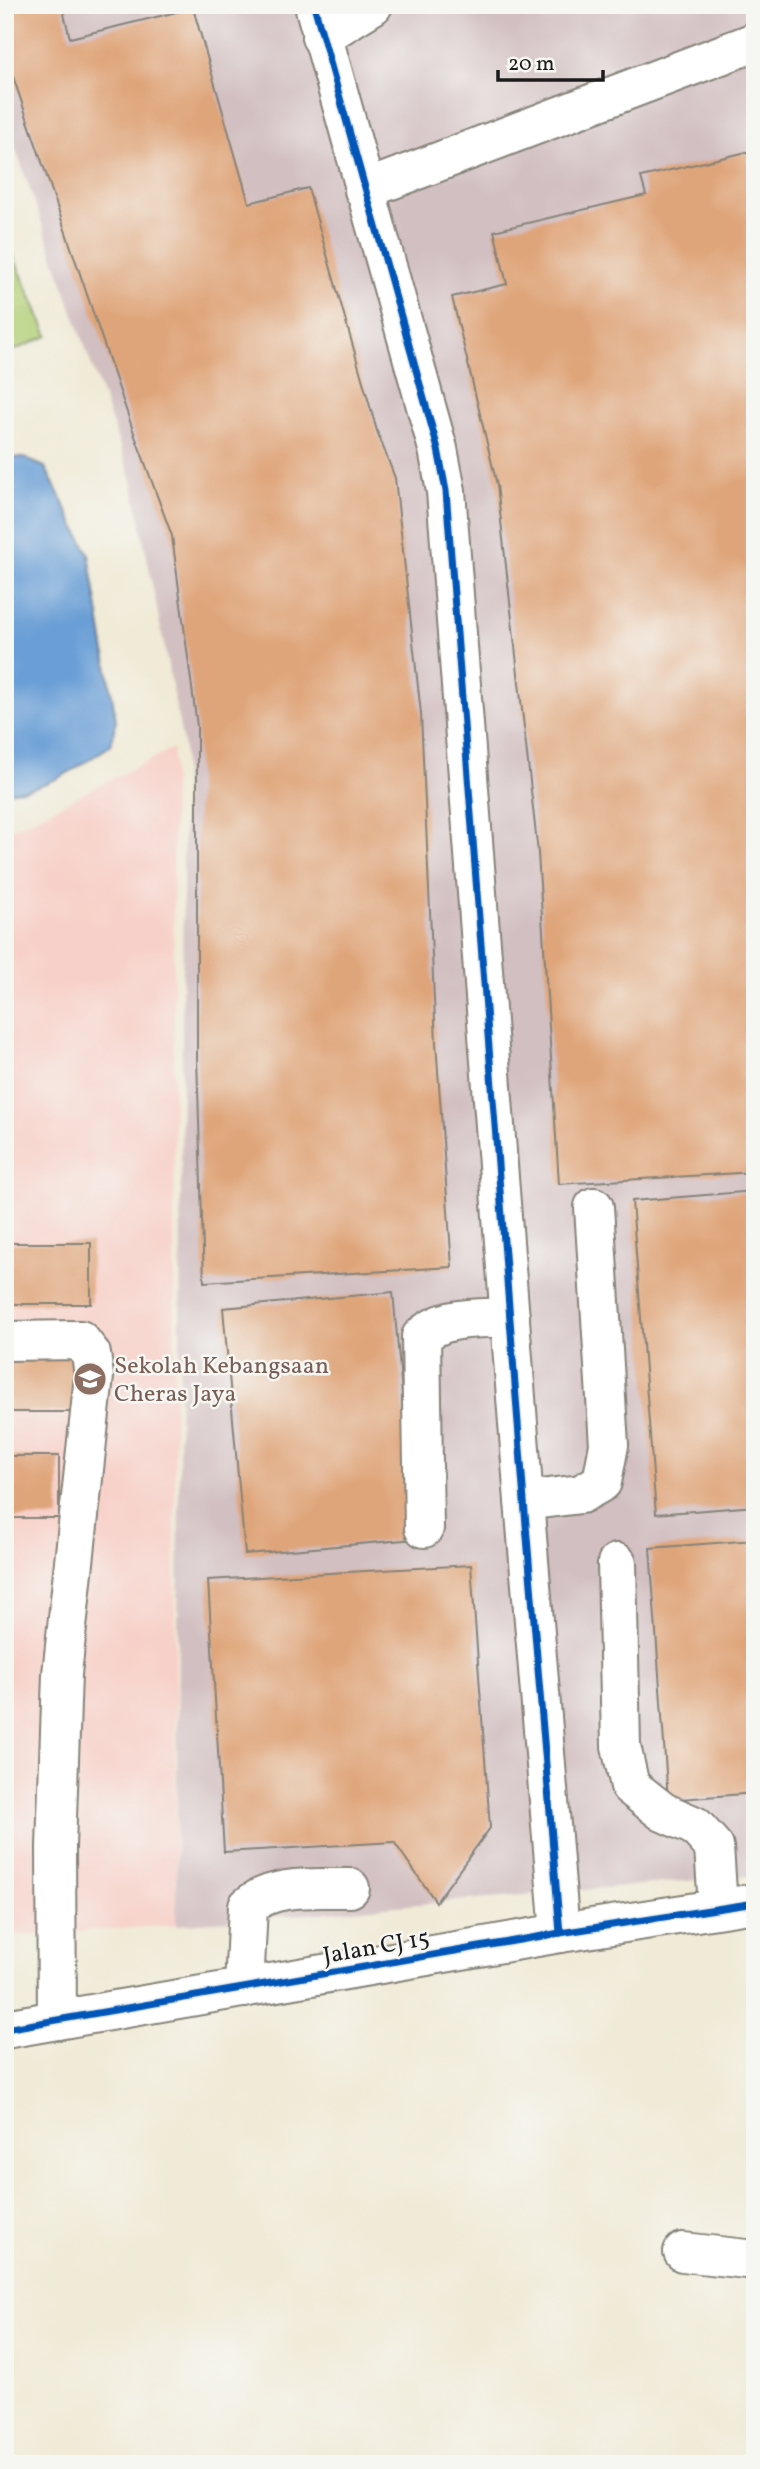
<svg xmlns="http://www.w3.org/2000/svg" width="760" height="2469" viewBox="0 0 760 2469" font-family="Vollkorn,serif">
	<style>
		.built { fill: #f7d1c9 }
		.industrial { fill: #d2bfc1 }
		.green { fill: #b1cf76; stroke: #667649; stroke-width: 2 }
		.water { fill: #699ed6; stroke: #425d79; stroke-width: 2 }
		.building { fill: #dfa57a }
		.lines { fill: none; stroke-linecap: round; stroke-linejoin: round }
		.minor-casing { stroke: #868379; stroke-width: 42 }
		.minor { stroke: #fff; stroke-width: 38 }
		.cycleway-casing { stroke: #f6f6f2; stroke-width: 11 }
		.cycleway { stroke: #0057b8; stroke-width: 7 }
		.labels { text-anchor: middle; stroke-width: 5; stroke-linejoin: round; paint-order: stroke }
		.education-label { font-size: 24px; fill: #785e54; stroke: #f6f6f2; text-anchor: start }
		.street-label { font-size: 24px; fill: #1c1c1c; stroke: #f6f6f2 }
	</style>
	<rect width="100%" height="100%" fill="#f6f6f2"/>
	<filter id="ink" filterUnits="userSpaceOnUse"><feTurbulence type="fractalNoise" baseFrequency=".0143" numOctaves="2"/><feDisplacementMap in="SourceGraphic" scale="14" xChannelSelector="R" yChannelSelector="G"/><feConvolveMatrix kernelMatrix="1 2 1 2 8 2 1 2 1" color-interpolation-filters="sRGB"/></filter>
	<filter id="wash" filterUnits="userSpaceOnUse"><feTurbulence type="fractalNoise" baseFrequency=".00686" numOctaves="4" result="noise"/><feDisplacementMap in="SourceGraphic" scale="28" xChannelSelector="R" yChannelSelector="G"/><feGaussianBlur stdDeviation="1.57" result="paint"/><feColorMatrix in="noise" values="0 0 0 0 0 0 0 0 0 0 0 0 0 0 0 0 0 1.4 0 .05"/><feComposite in="paint" operator="in"/></filter>
	<g filter="url(#wash)">
		<rect width="100%" height="100%" fill="#f0ead6"/>
		<path class="built" d="M173,748L176,1925L5,1936V833Z"/>
		<path class="industrial" d="M5,5H755V1875L176,1925L184,748L132,480L5,118Z"/>
		<path class="green" d="M5,237L48,336L5,354Z"/>
		<path class="water" d="M5,457L24,458L45,467L89,554L116,720L111,745C77,768 50,789 7,792L5,787Z"/>
		<g id="blocks">
			<g class="building">
				<path d="M5,5H78L63,10L70,38L193,8L249,203L308,188L377,431L395,478L421,714L436,1043L452,1267L204,1282L197,1057V726L172,536L135,436L5,53Z"/>
				<path d="M755,150V1172L559,1184L538,853L497,485L452,297L507,284L494,231L646,195L641,177Z"/>
				<path d="M755,1191V1506L656,1514L632,1201Z"/>
				<rect x="5" y="1243" width="86" height="61"/>
				<path d="M393,1292L415,1539L245,1554L223,1308Z"/>
				<rect x="5" y="1346" width="79" height="66"/>
				<rect x="5" y="1456" width="54" height="62"/>
				<path d="M755,1540V1793L668,1800L650,1548Z"/>
				<path d="M471,1565L490,1828L436,1902L394,1842L224,1852L208,1580Z"/>
			</g>
		</g>
	</g>
	<g filter="url(#ink)">
		<use href="#blocks" fill-opacity="0" stroke="#868379" stroke-width="2"/>
		<g class="lines">
			<defs>
				<g id="minor">
					<path d="M314,5L438,449L446,491L524,1501L560,1933"/>
					<path d="M321,37L373,5"/>
					<path d="M364,190L755,42"/>
					<path d="M5,1341L80,1340L91,1354L94,1376L62,1674L56,1847L57,2020"/>
					<path d="M524,1501L581,1494L602,1482L609,1445L594,1207"/>
					<path d="M424,1528L421,1337C443,1315 480,1319 510,1317"/>
					<path d="M617,1563L621,1746L630,1786L663,1812L695,1826L714,1847L718,1907"/>
					<path d="M244,1988L248,1906C275,1883 317,1889 350,1888"/>
					<path d="M5,2029L560,1933L755,1903"/>
					<path d="M683,2252L755,2260"/>
				</g>
			</defs>
			<use href="#minor" class="minor-casing"/>
			<use href="#minor" class="minor"/>
			<defs>
				<g id="cycleway">
					<path d="M314,5L438,449L446,491L524,1501L560,1933"/>
					<path d="M5,2029L560,1933L755,1903"/>
				</g>
			</defs>
			<use href="#cycleway" class="cycleway-casing"/>
			<use href="#cycleway" class="cycleway"/>
		</g>
	</g>
	<defs>
		<symbol id="school-disc" viewBox="-11 -11 22 22"><circle r="9.5" fill="#8d6e63" stroke="#f6f6f2"/><path d="M0-5L7-2L0 1L-7-2ZM-4 1L0 2.5L4 1V4Q0 6-4 4Z" fill="#fff"/></symbol>
	</defs>
	<g fill-rule="evenodd">
		<use href="#school-disc" x="71" y="1360" width="38" height="38"/>
	</g>
	<g class="labels">
		<g class="education-label">
			<text x="114" y="1373">Sekolah Kebangsaan<tspan x="114" dy="28">Cheras Jaya</tspan></text>
		</g>
		<g class="street-label">
			<text transform="translate(376 1946) rotate(-10)" y="8">Jalan CJ 15</text>
		</g>
	</g>
	<rect width="760" height="2469" fill="none" stroke="#f6f6f2" stroke-width="28"/>
	<path d="M498 70v10h105v-10" fill="none" stroke="#1c1c1c" stroke-width="3.5"/>
	<text x="508" y="70" font-size="21" fill="#1c1c1c" stroke="#f6f6f2" stroke-width="5" paint-order="stroke">20 m</text>
</svg>
